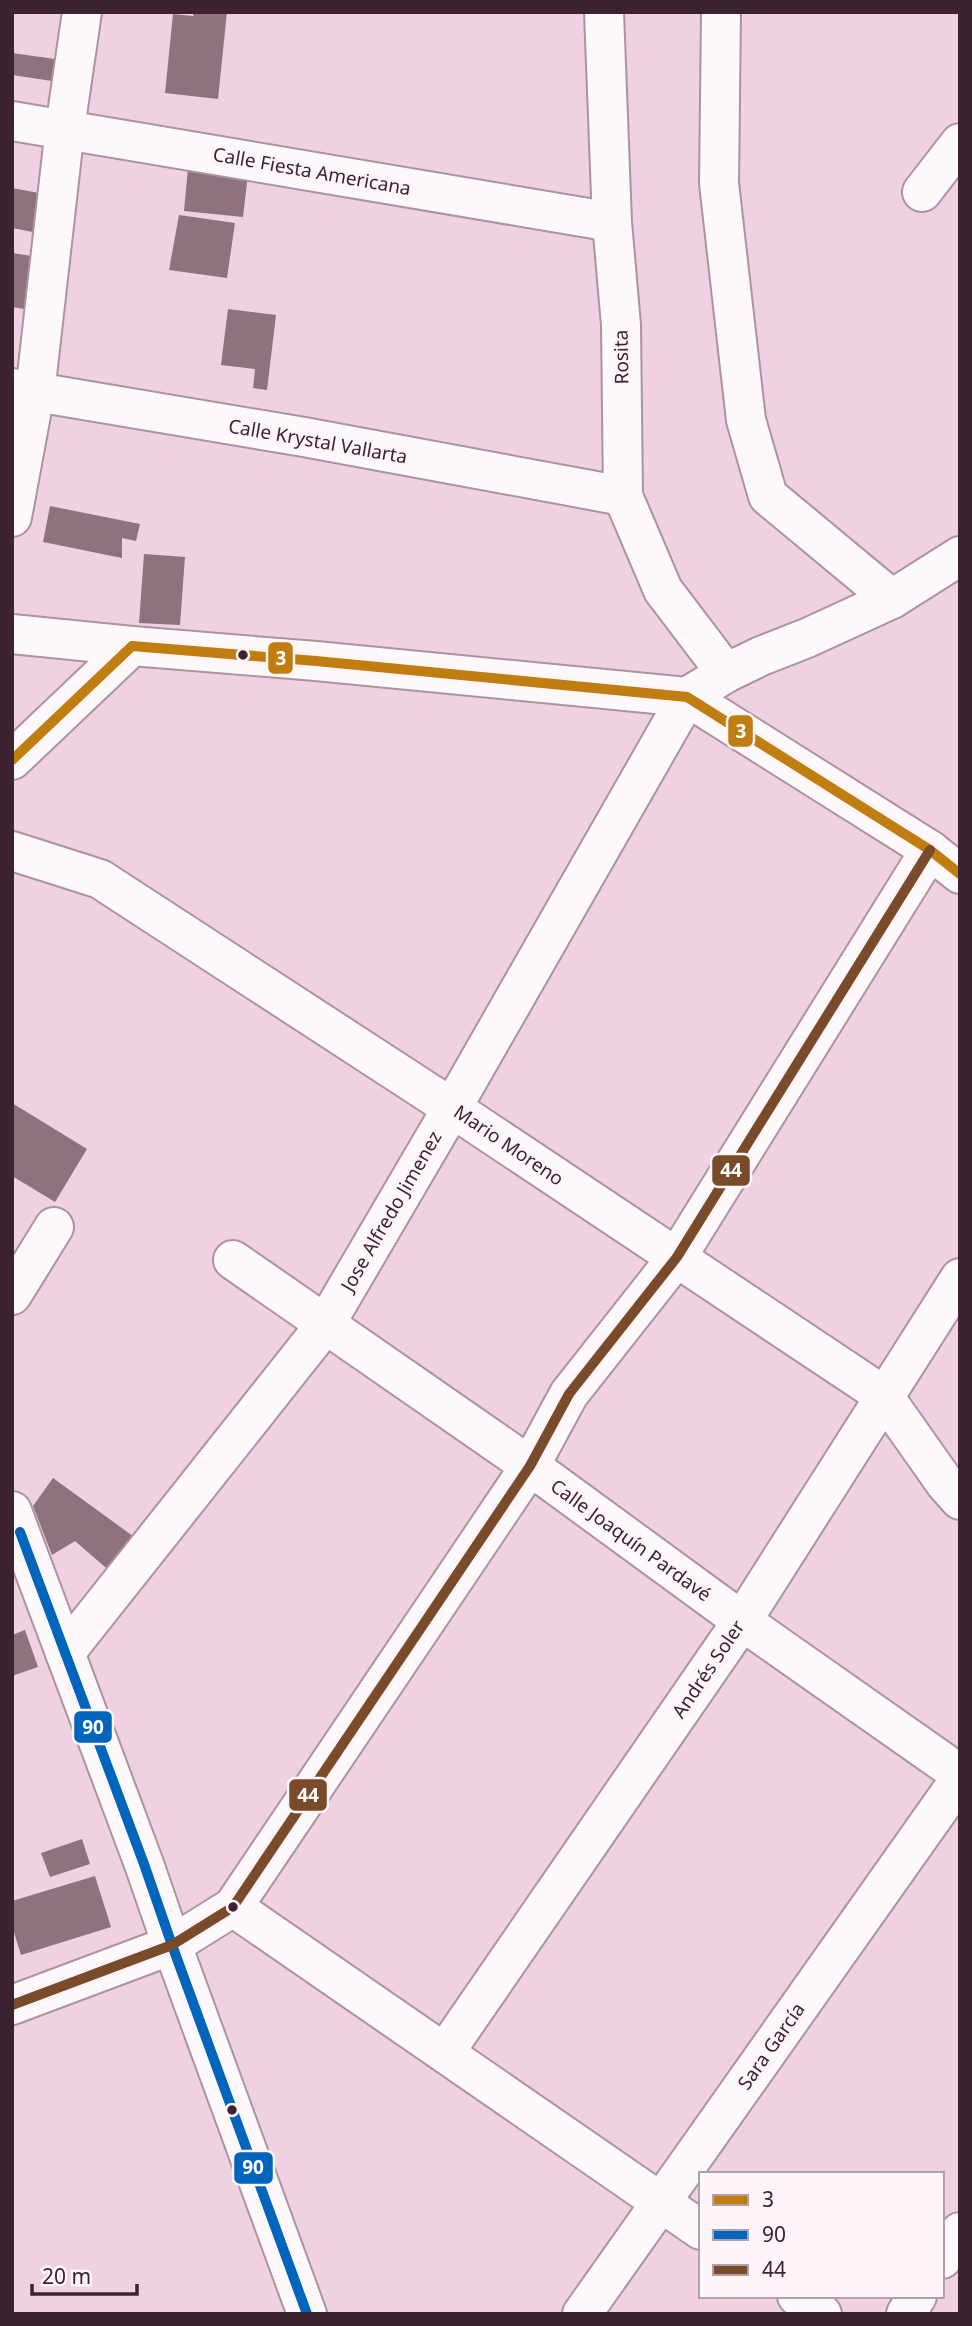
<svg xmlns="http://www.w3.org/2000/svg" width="972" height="2326" viewBox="0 0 972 2326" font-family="'Noto Sans',sans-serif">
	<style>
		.building { fill: #90727f }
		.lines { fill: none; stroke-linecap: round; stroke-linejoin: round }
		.minor-casing { stroke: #ac93a1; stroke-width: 42 }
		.minor { stroke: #fdf8fa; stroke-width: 38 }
		.bus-1-casing { stroke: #fdf5f9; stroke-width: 16 }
		.bus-2-casing { stroke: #fdf5f9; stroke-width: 16 }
		.bus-3-casing { stroke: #fdf5f9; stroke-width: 16 }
		.bus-1 { stroke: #bf7e0f; stroke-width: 10 }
		.bus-2 { stroke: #0065bd; stroke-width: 10 }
		.bus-3 { stroke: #7a4b2a; stroke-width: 10 }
		.bus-dot { fill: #3d2231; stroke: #fdf5f9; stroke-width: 2.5 }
		.labels { text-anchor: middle; stroke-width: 7; stroke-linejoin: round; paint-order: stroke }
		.street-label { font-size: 19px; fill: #3d2231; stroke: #fdf5f9 }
		.line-badge { stroke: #fdf5f9; stroke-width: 2.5 }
		.badge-label { font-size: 19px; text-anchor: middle; font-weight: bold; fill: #fff }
	</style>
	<rect width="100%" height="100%" fill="#f0d1e1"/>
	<g class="building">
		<path d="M194,12H227L218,99L165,93L173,14L193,16Z"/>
		<path d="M12,53L55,59L52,81L12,75Z"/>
		<path d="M188,168L248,174L243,217L184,211Z"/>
		<path d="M12,188L39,193L33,232L12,228Z"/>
		<path d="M179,215L235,223L227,278L169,270Z"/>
		<path d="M12,253L32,256L24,309L12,307Z"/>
		<path d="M228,309L276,315L267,390L253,388L255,369L221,365Z"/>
		<path d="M50,506L140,524L136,541L122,538V558L43,542Z"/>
		<path d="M144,554L185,557L180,625L139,623Z"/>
		<path d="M12,1103L87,1149L55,1202L12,1176Z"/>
		<path d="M53,1478L148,1547L120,1580L75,1541L52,1555L33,1506Z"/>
		<path d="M25,1630L38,1667L12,1676V1635Z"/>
		<path d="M82,1839L90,1864L50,1877L41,1853Z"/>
		<path d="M95,1876L111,1927L21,1955L12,1926V1901Z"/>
	</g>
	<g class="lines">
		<defs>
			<g id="minor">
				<path d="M604,12L612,222L621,325L623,496L663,590L726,673"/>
				<path d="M721,12L719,183L746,420L768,496L892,599"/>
				<path d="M12,121L612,222"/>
				<path d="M922,192L960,143"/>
				<path d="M12,388L304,437L623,496"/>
				<path d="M12,517L35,393L65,128L82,12"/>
				<path d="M12,634L132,646"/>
				<path d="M12,760L132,646L316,661L687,697L930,850L960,874"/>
				<path d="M12,851L100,879L452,1108L883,1395L945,1483L960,1500"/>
				<path d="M233,1260L530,1466L742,1621L960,1774"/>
				<path d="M12,1295L54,1227"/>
				<path d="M12,1511L144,1864L172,1945L307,2314"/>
				<path d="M65,1653L325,1325L452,1108L687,697L726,673L761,656L807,638L892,599L960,556"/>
				<path d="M233,1907L701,2230"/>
				<path d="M12,2005L172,1945L233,1907L530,1466L569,1394L677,1257L930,850"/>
				<path d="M445,2052L742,1621L960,1278"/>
				<path d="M942,2259L960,2232"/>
				<path d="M797,2296L822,2314"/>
				<path d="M582,2314L960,1779"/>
				<path d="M906,2314L917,2296"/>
			</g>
		</defs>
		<use href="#minor" class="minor-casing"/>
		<use href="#minor" class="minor"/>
		<defs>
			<path id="bus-1" d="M12,760L132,646L316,661L687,697L930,850L960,874"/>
			<path id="bus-2" d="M20,1532L144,1864L172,1945L307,2314"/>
			<path id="bus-3" d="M12,2005L172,1945L233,1907L530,1466L569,1394L677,1257L930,850"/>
		</defs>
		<use href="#bus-1" class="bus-1-casing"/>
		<use href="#bus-2" class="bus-2-casing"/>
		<use href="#bus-3" class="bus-3-casing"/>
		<use href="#bus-1" class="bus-1"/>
		<use href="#bus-2" class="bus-2"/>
		<use href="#bus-3" class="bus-3"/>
	</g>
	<g class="bus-dot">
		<circle cx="243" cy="655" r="6"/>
		<circle cx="233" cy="1907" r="6"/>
		<circle cx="232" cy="2110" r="6"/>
	</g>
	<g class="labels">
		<g class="street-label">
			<text transform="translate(312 171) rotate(10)" y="7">Calle Fiesta Americana</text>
			<text transform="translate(621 357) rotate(-91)" y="7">Rosita</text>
			<text transform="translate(318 441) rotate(10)" y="7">Calle Krystal Vallarta</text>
			<text transform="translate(509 1145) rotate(34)" y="7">Mario Moreno</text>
			<text transform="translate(391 1211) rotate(-60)" y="7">Jose Alfredo Jimenez</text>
			<text transform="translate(631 1540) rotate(36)" y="7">Calle Joaquín Pardavé</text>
			<text transform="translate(708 1669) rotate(-56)" y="7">Andrés Soler</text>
			<text transform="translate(771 2046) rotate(-55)" y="7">Sara García</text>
		</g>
	</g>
	<g class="line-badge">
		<rect x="267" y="641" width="27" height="34" rx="7" fill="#bf7e0f"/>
		<rect x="727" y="714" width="27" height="34" rx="7" fill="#bf7e0f"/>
		<rect x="711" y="1154" width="40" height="33" rx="7" fill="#7a4b2a"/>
		<rect x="73" y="1710" width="40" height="34" rx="7" fill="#0065bd"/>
		<rect x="288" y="1778" width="40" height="34" rx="7" fill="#7a4b2a"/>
		<rect x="233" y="2151" width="41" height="34" rx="7" fill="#0065bd"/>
	</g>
	<g class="badge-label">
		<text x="281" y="665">3</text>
		<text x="741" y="738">3</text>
		<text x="731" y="1177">44</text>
		<text x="93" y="1734">90</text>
		<text x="308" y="1802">44</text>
		<text x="253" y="2174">90</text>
	</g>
	<rect width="972" height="2326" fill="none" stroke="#3d2231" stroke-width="28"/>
	<rect x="699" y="2172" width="245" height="126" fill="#fdf5f9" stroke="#b0a1a9" stroke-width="2"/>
	<rect x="713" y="2195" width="35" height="10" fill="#bf7e0f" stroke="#b0a1a9" stroke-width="2"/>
	<text x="762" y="2207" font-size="21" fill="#3d2231">3</text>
	<rect x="713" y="2230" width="35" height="10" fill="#0065bd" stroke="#b0a1a9" stroke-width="2"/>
	<text x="762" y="2242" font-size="21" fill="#3d2231">90</text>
	<rect x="713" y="2265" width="35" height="10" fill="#7a4b2a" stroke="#b0a1a9" stroke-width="2"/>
	<text x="762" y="2277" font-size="21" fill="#3d2231">44</text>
	<path d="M32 2284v10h105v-10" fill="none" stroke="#3d2231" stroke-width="3.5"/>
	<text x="42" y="2284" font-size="21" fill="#3d2231" stroke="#fdf5f9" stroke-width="5" paint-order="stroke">20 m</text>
</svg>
